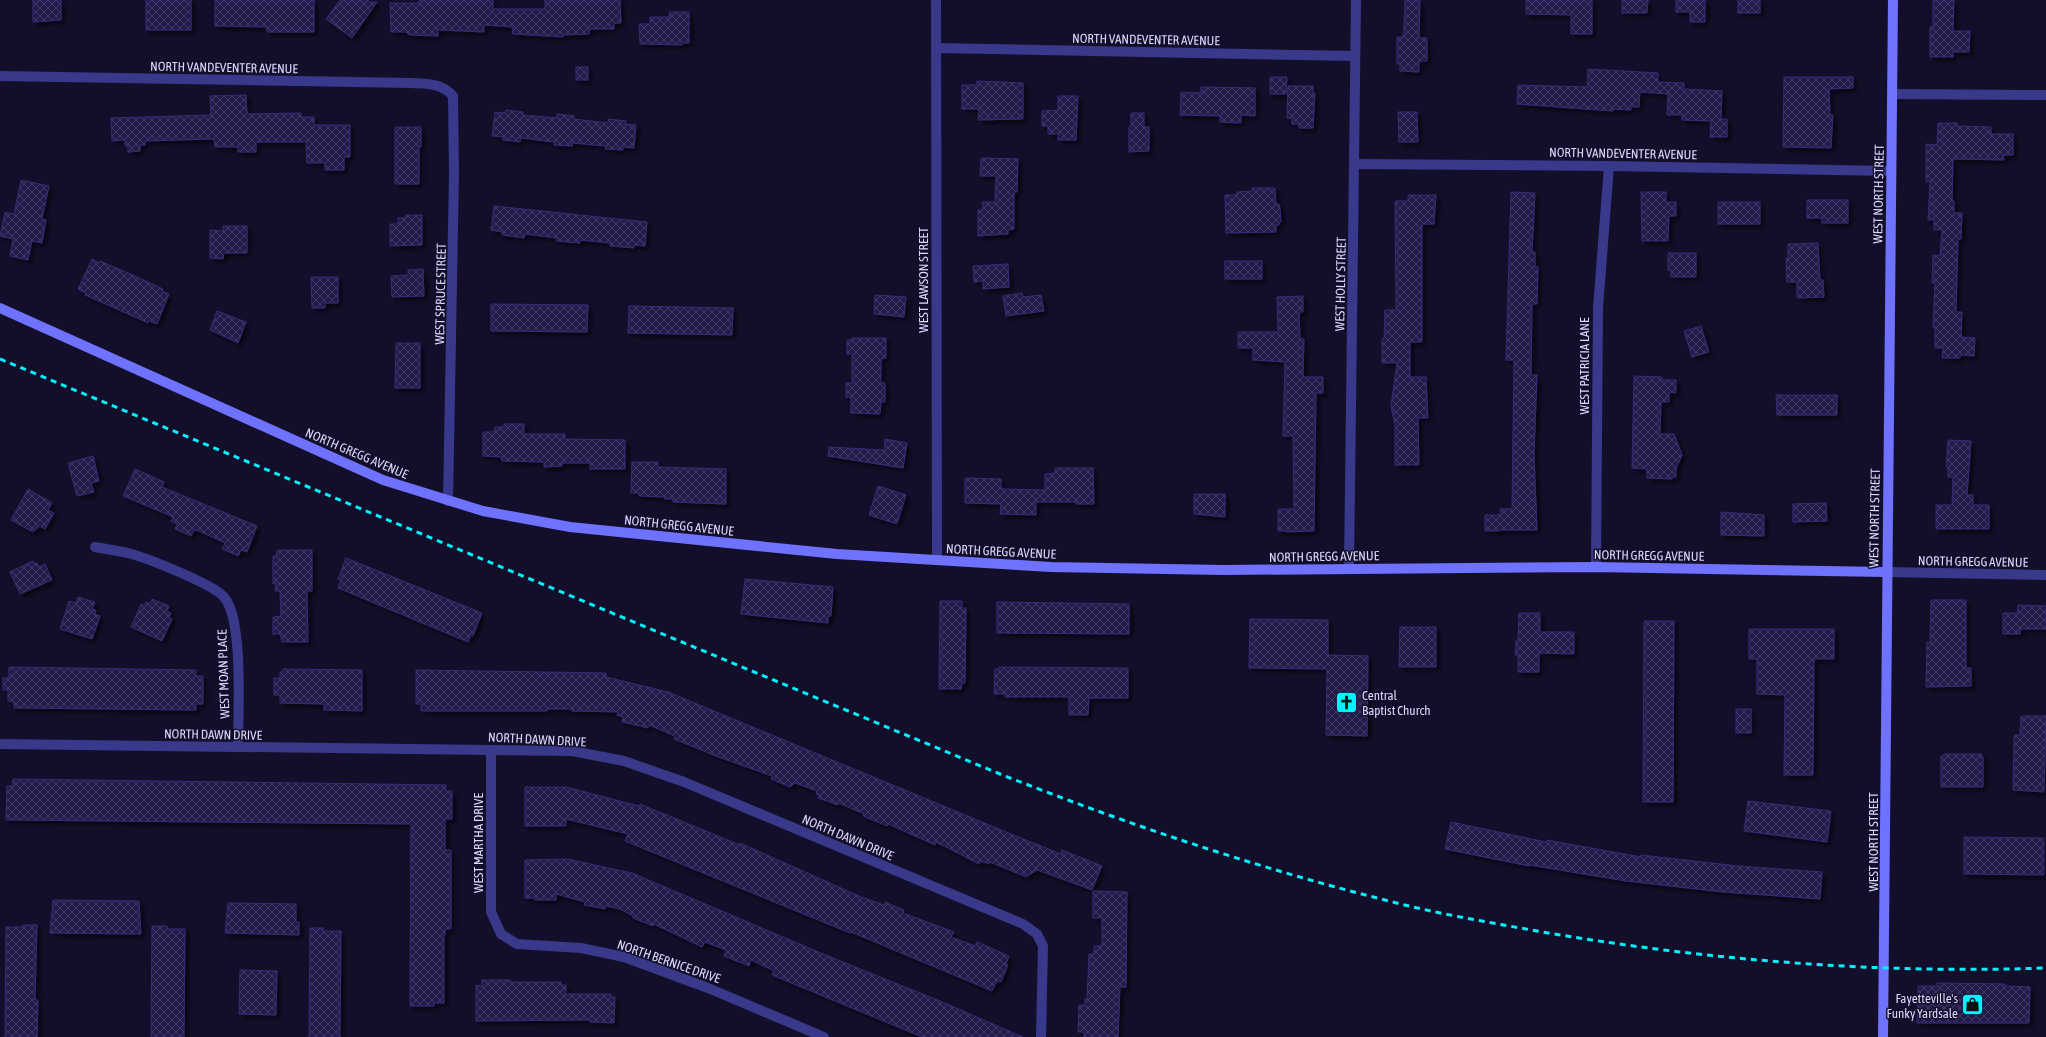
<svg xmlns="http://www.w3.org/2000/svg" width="2046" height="1037" viewBox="0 0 2046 1037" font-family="'Asap Condensed',sans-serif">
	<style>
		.building { fill: url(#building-cross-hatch); stroke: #372c78; filter: url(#shadow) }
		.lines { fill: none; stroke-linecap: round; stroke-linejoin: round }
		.minor { stroke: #38398a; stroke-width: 10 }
		.tertiary { stroke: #38398a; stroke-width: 10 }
		.secondary { stroke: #6f71ff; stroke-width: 10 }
		.rail { stroke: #04f1ff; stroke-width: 3; stroke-dasharray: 6 5; stroke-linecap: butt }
		.labels { text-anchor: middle; stroke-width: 3; stroke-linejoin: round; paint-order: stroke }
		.street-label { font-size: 13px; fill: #dbd8ff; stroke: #130f2a }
		.poi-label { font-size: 13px; fill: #dbd8ff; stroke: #130f2a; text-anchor: start }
	</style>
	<defs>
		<pattern id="building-cross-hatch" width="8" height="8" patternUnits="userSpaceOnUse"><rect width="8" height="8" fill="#221a4b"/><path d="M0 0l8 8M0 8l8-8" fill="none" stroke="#423b66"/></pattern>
		<filter id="shadow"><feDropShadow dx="3.5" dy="3.5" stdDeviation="2" flood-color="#0009"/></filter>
	</defs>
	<rect width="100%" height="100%" fill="#130f2a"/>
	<g class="building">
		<path d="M33,0H61V20L33,22Z"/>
		<rect x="146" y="0" width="45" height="30"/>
		<path d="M215,0H314V32H267V27L215,26Z"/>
		<path d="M340,0H369L367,2H377L352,38L326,19Z"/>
		<path d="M419,0H493V9H545V0H620L621,23H614V29H590L589,34L563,35V37L513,34L512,27L484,25V32L438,30V36L409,35L406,32H391L390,3H419Z"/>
		<path d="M1405,0H1420L1419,38H1427V61H1419V72L1400,71V64H1397V37H1403L1404,25Z"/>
		<path d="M1526,0H1592V34H1571V15L1526,14Z"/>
		<path d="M1622,0H1648L1647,13H1622Z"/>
		<path d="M1676,0H1705V22H1690V12H1676Z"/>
		<rect x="1738" y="0" width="22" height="13"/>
		<path d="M1933,0H1954L1953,31H1970L1969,52H1953V57H1930V27H1933Z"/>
		<path d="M669,12H689V43H682V45L640,44L639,24H650V17H670Z"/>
		<rect x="576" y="67" width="12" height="13"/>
		<path d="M1588,69L1658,73V82L1684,83V89L1722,91L1721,119H1727V137H1710L1711,121L1682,120V115H1667L1668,94L1640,92L1639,107H1631V110L1613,109V111L1517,104L1518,85L1587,87Z"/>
		<path d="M1270,77H1287L1286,94H1270Z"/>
		<path d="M1784,77H1853V88L1829,89L1830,115H1833L1831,148L1783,147Z"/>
		<path d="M977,81L1023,83V119L978,120L979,109H962V85H976Z"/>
		<path d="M1288,86H1313V93H1315L1313,128H1299V124H1292V119L1287,118Z"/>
		<path d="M1201,87L1255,88V116L1241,115V123L1220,122V116L1180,115L1181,92L1201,93Z"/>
		<path d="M246,95L247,114L301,113V117H314V125H350V157H344V170H325V163H307L306,142H256V152H238V147H215L214,139L145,141V145H140V151L128,152V146H125V140L112,141L111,118L211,115L210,96Z"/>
		<path d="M1058,96H1078L1076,140H1058V134H1048V126H1042V111L1058,110Z"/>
		<path d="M506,110L523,112V115L557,118V114L574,116V119L608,123V119L626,121L625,124L636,125L634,148L623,147V150L605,149L606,146L572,143V146L554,145V142L521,138L520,142L503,140V137L492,136L495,112L505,113Z"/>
		<path d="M1398,112H1417L1418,142H1399Z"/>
		<path d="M1131,113H1144V127H1149V151L1129,152V127H1131Z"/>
		<path d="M1938,123H1957V126L1991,127V134H2013V155H2003L2004,160L1954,159L1953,161L1952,201H1954V213H1962L1961,239H1958L1956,312H1962L1961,337L1975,338L1974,356L1960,355V358H1942L1943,348H1935V328L1933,327L1935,283H1932L1933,255L1940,256L1942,230H1934V220H1928L1930,182H1926V144L1937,145Z"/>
		<path d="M395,127H421V147H419V184H395Z"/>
		<path d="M981,158L1018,159L1017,192H1014V229L1008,230V234L978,236V210H983L982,202H995L996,176H980Z"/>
		<path d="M21,180L49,186L42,219L46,220L42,243L32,241L28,260L10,256L13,239L0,236L5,212L14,214Z"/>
		<path d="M1252,188H1275L1276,204H1279L1280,208L1281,222H1279V225H1276V232L1226,233L1225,195H1237V192L1252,191Z"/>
		<path d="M1511,192L1535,193L1532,252H1535V267H1538L1537,304H1532L1531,375H1537L1534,454L1537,530H1499V531H1485V515H1500V509H1512L1514,360H1506Z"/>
		<path d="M1641,192H1666V202H1676V216H1669L1668,241H1642Z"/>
		<path d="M1408,195H1436L1434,224H1422V342H1410V377H1426L1428,418H1418L1419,465H1395V425L1391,406L1397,363H1382V339H1384L1385,310H1396L1395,201H1408Z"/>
		<path d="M1807,200H1848V223H1822V218H1807Z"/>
		<rect x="1718" y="202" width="42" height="22"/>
		<path d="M494,206L647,222L645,246L634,245V248L610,246V243L580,240V243L556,241L557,238L525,234L524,238L502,235V232L491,230Z"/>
		<path d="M406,215H422V245L390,246V224H398V218H406Z"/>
		<path d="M223,226H247V253H224L223,259L210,258V230L223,231Z"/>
		<path d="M1818,243L1820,280H1823L1824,297L1797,298V282H1787L1786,258H1788V244Z"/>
		<path d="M1668,253H1696V277H1671V271L1668,270Z"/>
		<path d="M92,259L100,263V261L137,277L163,289L162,291L169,294L157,324L149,321L148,323L101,302L85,295L86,293L78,289Z"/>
		<rect x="1225" y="261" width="37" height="18"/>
		<path d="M1008,264L1009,287L983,289V281L974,282L973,266Z"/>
		<path d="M423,269L424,296L392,297L391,276L408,275V270Z"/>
		<path d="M311,277H338V303H325V308H312Z"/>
		<path d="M1022,293L1023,297L1041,295L1044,311L1006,316L1003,296Z"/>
		<path d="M875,295L906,297L904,317L874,314Z"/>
		<path d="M1303,296V312H1299L1300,339H1304L1303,377H1323V393H1316L1314,531L1286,532V531H1278V509H1294L1293,436H1283L1285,362L1253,360V348H1238V332H1278L1277,297Z"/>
		<path d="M491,304L588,305L587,332L491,331Z"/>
		<path d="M629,306L733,308L732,335L628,333Z"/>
		<path d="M217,311L246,322L238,343L210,330Z"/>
		<path d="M1701,326L1709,352L1692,357L1684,331Z"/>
		<path d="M852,338H886V358L881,359V382L885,383V402H881L880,414L851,413V397H846V383H852V354H847V340H852Z"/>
		<path d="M396,343H420V388H395Z"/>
		<path d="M1634,376L1662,377V380H1676V393L1669,392V402H1661L1660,434H1674L1682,455L1676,469V477H1672V479L1647,478V469L1632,468Z"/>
		<path d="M1776,395H1837V415H1777Z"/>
		<path d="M504,424H524V434H565V439L625,440V469H590V463H562V466L544,467V462L502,461L501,457L483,456V432H494L495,427H504Z"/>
		<path d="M885,439L907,443L903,468L828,456L829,447L884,450Z"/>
		<path d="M1948,440L1971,441L1967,495H1973V505H1989V529H1936V505H1952L1953,477H1948V469L1946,466Z"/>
		<path d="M93,456L99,481L91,483L94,492L77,496L68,463Z"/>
		<path d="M632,462H658V467L726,469V504L673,502V499H665V497L639,496V493H631Z"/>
		<path d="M1055,468H1093L1094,504H1076V502H1036V515L1000,514L1001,504L965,503V478L1001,479V489L1045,490V474L1055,473Z"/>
		<path d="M135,469L164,482L162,487L257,526L247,552L241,550L238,556L222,549L225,543L199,531L194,530L191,536L175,529L177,524L171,521L173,518L171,516L123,496Z"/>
		<path d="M878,486L906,495L897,524L869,515Z"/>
		<path d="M28,489L52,503L48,510L54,513L45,529L40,526L33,532L11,520Z"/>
		<path d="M1194,494H1225V517L1194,514Z"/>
		<path d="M1826,503L1827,521L1793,522V504Z"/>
		<path d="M1721,512L1764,515V536L1721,535Z"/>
		<path d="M277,550H312V591H307L308,642H282L280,634H273V617L281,616L280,591H275L276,583L273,584V556H276Z"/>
		<path d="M346,558L482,613L473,636L471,635L468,642L338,588L341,580L338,579Z"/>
		<path d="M33,561L34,564L37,563L39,567L45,564L52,580L20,594L10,572Z"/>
		<path d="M745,579L833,587L831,616H828V623L741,614Z"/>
		<path d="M78,597L95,602L92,609L96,610L95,614L100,616L92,639L60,629L69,601L76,603Z"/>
		<path d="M152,599L169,606L167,611L171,613L169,617L172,619L162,641L131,627L141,604L144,605L146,602L150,604Z"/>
		<path d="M1931,600H1966V668H1971V686L1926,687L1927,642H1930Z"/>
		<path d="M940,601H962V608H966L965,683H962L961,689H939Z"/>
		<path d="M997,602L1129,604V634L997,633Z"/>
		<path d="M2018,605L2046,606V629H2020V634H2003V613H2017Z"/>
		<path d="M1519,613H1540V632H1574V654L1539,653V672H1518V655H1515L1516,640H1518Z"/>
		<path d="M1250,619L1328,620V655L1368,656L1367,736L1326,735L1327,669L1249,668Z"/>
		<path d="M1644,621H1674L1673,802H1643Z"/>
		<path d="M1400,627H1436V667H1399Z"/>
		<path d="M1749,629H1834V659H1814L1813,775H1784L1785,695L1757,694V659H1749Z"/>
		<path d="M9,667L196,670V676H203V704H196V710L14,708V702L8,701V690H3V678H9Z"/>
		<path d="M999,667L1128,668V698H1089L1088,715H1069V697H1005V694H994L995,669H999Z"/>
		<path d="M283,669L362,670V711L324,710V704L280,703V695H274V678H280V672H283Z"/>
		<path d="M416,670L606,673V677L668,692L1016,836L1061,854L1062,850L1102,866L1092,890L1037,870L1026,877L990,862L989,864L980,861L979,864L936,842L935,845L888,824L887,826L863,816L864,814L839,803L838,805L818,798L819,795L816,794L817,791L795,783L790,787L771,779L772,776L721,758L674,739L675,736L649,725L648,728L622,722L623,717L617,715L618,712L572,711V709H547V711H421V704H416Z"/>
		<rect x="1736" y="709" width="15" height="24"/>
		<path d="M2021,716H2046L2044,792L2013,790L2014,738L2015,735H2020Z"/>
		<path d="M1944,754H1981L1983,757V787H1941V756H1944Z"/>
		<path d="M13,779L446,785V791H452V819H445V850H451V929H445V935H444V1003H434V1006H410L411,824L6,820L7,786H12Z"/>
		<path d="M525,787H566L639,806L640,804L740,845V843L859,896L884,905L885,902L904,910L903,913L954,932L951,937L975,946L977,942L1009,956L1006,964L1008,965L1001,982L997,981L992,991L851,932L850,933L625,841L628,834L566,819V826H525Z"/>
		<path d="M1748,801L1831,811L1827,842L1744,831Z"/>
		<path d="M1451,822L1546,842L1547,840L1641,857V855L1738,866L1822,872L1820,899L1723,892L1626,881L1529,865V866L1445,849Z"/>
		<path d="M1964,837L2044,838V875L1964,874Z"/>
		<path d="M567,859L632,873L828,956L940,1001L1023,1037H922L772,975L774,971L751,960L749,966L724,956L726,950L705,942L702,947L654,924L653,926L633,918V916L620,909L605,906V909L584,905L585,902L556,894V900H535L534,898H525V860Z"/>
		<path d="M1093,891L1127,892L1126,987H1120L1118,1037H1084V1032H1078L1079,1005H1085V999H1087L1089,954H1094V946H1102V918H1093Z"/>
		<path d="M53,900L139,901L141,934L50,933Z"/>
		<path d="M228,903L296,904V922H299V935L225,933Z"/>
		<path d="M23,925H37L35,1000H38L37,1037H5L6,927H23Z"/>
		<path d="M152,926H167V929H185L184,1037H151Z"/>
		<path d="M310,928H324L323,931H341L340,1037H309Z"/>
		<path d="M240,970L277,971L276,1015L239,1014Z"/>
		<path d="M482,980H510V982H561V985H566V994H611V997H615L614,1023L590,1022V1020L476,1021V985L482,986Z"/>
		<path d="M1937,983L2005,984V986L2030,987L2029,1023H1917L1918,986H1937Z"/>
	</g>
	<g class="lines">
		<g class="minor">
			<path d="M936,0L937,560"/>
			<path d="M936,48L1355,56"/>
			<path d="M0,76L412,83C427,84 442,83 453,96L454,173L448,501"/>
			<path d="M1892,94L2046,95"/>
			<path d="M1354,164L1609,166L1891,171"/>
			<path d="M95,547C106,549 118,551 128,553C147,558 213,584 224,597C244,620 238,716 238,747"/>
			<path d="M1596,567L1598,308L1609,166"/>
			<path d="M1349,568L1356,0"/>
			<path d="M0,744L572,751L624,761L684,782L1023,924L1037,934L1043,946L1041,1037"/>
			<path d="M491,750V912L501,934L517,944L581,948L624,957L708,988L824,1037"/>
		</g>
		<path class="tertiary" d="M1886,572L2046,575"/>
		<g class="secondary">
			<path d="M0,308L383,480L483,511L570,527L837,554L1051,567L1224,570L1596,567L1886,572"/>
			<path d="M1883,1037L1893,0"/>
		</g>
		<path class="rail" d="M0,359L1000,774C1127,824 1257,868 1389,901C1438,914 1488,922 1537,931C1704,960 1876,974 2046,968"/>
	</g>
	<defs>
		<symbol id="church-square" viewBox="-11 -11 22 22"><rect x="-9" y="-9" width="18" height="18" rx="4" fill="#04f1ff" stroke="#130f2a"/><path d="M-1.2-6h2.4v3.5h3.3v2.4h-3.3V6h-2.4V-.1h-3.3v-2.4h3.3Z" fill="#111"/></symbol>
		<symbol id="shop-square" viewBox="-11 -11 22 22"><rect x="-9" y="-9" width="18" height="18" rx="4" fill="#04f1ff" stroke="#130f2a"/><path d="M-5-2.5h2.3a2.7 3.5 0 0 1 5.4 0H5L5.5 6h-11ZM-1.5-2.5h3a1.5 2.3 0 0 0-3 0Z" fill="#111"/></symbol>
	</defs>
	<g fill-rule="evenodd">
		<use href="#church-square" x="1334" y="690" width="25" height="25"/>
		<use href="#shop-square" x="1960" y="992" width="25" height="25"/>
	</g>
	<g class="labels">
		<g class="street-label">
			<text transform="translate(1146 39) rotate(1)" y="5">NORTH VANDEVENTER AVENUE</text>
			<text transform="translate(224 67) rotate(1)" y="5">NORTH VANDEVENTER AVENUE</text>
			<text transform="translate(1623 153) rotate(1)" y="5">NORTH VANDEVENTER AVENUE</text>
			<text transform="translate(1878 194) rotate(-89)" y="5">WEST NORTH STREET</text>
			<text transform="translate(923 280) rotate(-90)" y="5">WEST LAWSON STREET</text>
			<text transform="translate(1340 284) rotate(-89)" y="5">WEST HOLLY STREET</text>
			<text transform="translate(440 294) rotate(-89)" y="5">WEST SPRUCE STREET</text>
			<text transform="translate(1584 366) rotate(-90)" y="5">WEST PATRICIA LANE</text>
			<text transform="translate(357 453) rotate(23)" y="5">NORTH GREGG AVENUE</text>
			<text transform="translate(1874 518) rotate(-89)" y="5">WEST NORTH STREET</text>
			<text transform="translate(679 525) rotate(6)" y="5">NORTH GREGG AVENUE</text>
			<text transform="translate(1001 551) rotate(3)" y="5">NORTH GREGG AVENUE</text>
			<text transform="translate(1649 555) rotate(1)" y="5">NORTH GREGG AVENUE</text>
			<text transform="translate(1324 556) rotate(-1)" y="5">NORTH GREGG AVENUE</text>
			<text transform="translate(1973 561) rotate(1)" y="5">NORTH GREGG AVENUE</text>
			<text transform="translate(223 674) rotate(-92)" y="5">WEST MOAN PLACE</text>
			<text transform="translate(213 734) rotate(1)" y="5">NORTH DAWN DRIVE</text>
			<text transform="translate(537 739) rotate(3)" y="5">NORTH DAWN DRIVE</text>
			<text transform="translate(848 837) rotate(23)" y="5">NORTH DAWN DRIVE</text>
			<text transform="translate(1873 842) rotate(-90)" y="5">WEST NORTH STREET</text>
			<text transform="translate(478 843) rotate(-90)" y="5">WEST MARTHA DRIVE</text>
			<text transform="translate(669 961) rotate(19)" y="5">NORTH BERNICE DRIVE</text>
		</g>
		<g class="poi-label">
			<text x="1362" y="700">Central<tspan x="1362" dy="15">Baptist Church</tspan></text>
			<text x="1958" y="1003" text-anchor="end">Fayetteville's<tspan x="1958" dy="15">Funky Yardsale</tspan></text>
		</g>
	</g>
</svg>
